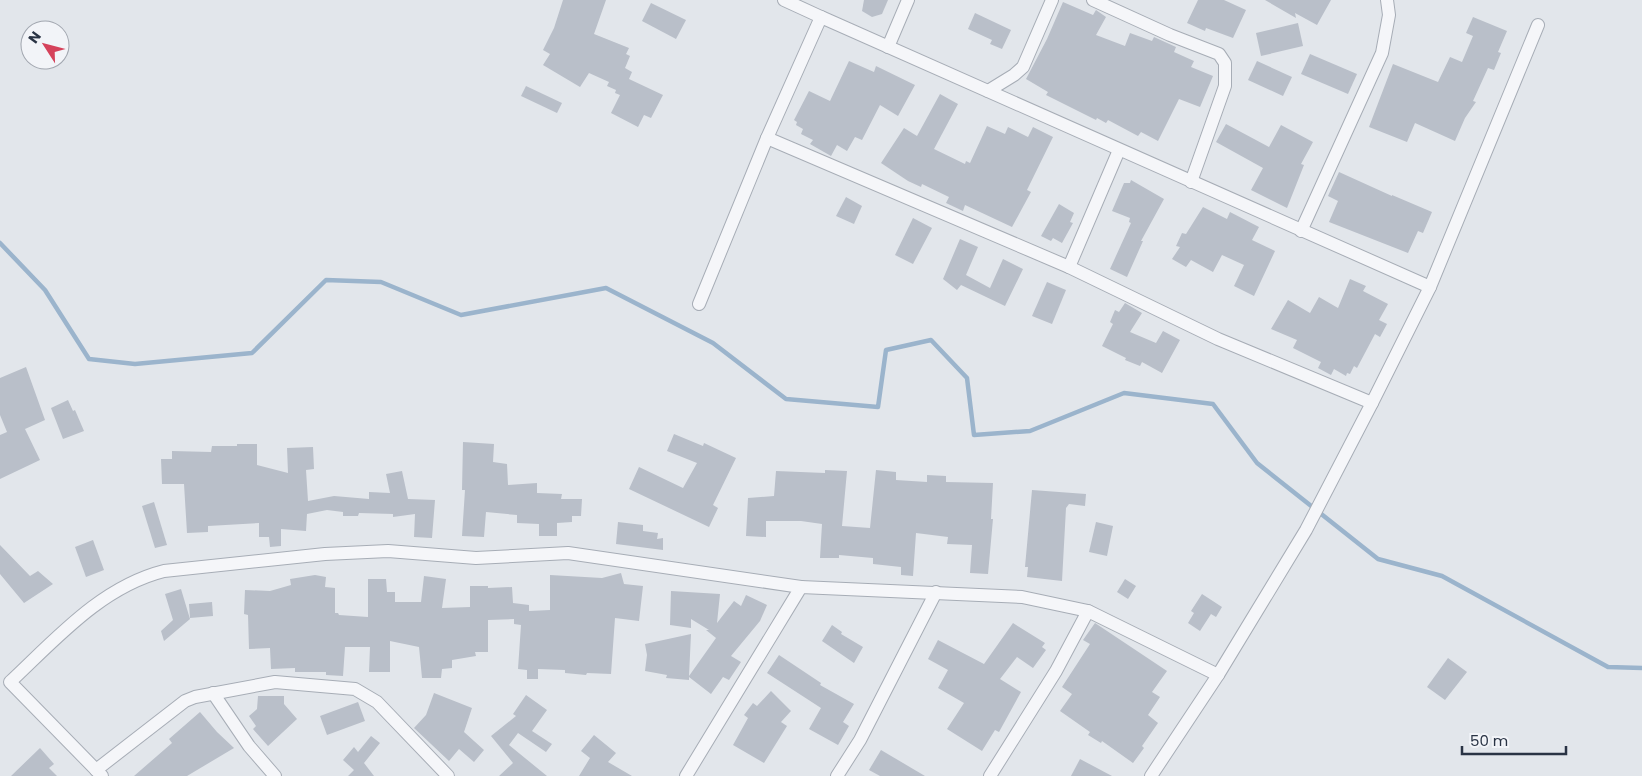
<svg xmlns="http://www.w3.org/2000/svg" width="1642" height="776" viewBox="0 0 1642 776" font-family="Poppins,sans-serif">
	<style>
		.lines { fill: none; stroke-linecap: round; stroke-linejoin: round }
		.stream { stroke: #9bb4cc; stroke-width: 4.5 }
		.building { fill: #b9bfc9 }
		.street-casing { stroke: #a7adb6; stroke-width: 14 }
		.street { stroke: #f5f6f9; stroke-width: 12 }
	</style>
	<rect width="100%" height="100%" fill="#e2e6eb"/>
	<g class="lines">
		<path class="stream" d="M0,243L45,290L89,359L135,364L252,353L326,280L381,282L461,315L606,288L713,343L786,399L878,407L886,350L931,340L967,378L974,435L1030,431L1124,393L1213,404L1257,463L1378,559L1442,576L1608,667L1642,668"/>
	</g>
	<g class="building">
		<path d="M563,0H606L594,34L629,48L626,54L630,56L625,68L632,72L629,79L663,95L651,118L644,115L638,127L611,113L620,95L615,93L616,90L607,86L609,82L589,73L580,87L543,65L550,54L543,50L554,28Z"/>
		<path d="M864,0H888L882,14L872,17L862,11Z"/>
		<path d="M1198,0H1224L1246,10L1233,38L1206,28L1205,31L1187,23Z"/>
		<path d="M1265,0H1331L1317,25L1295,13L1296,18Z"/>
		<path d="M1063,2L1093,15L1096,10L1106,17L1096,35L1125,46L1130,33L1152,41L1154,37L1176,47L1174,52L1194,61L1191,67L1213,76L1200,107L1179,99L1158,141L1141,132L1138,136L1108,120L1106,123L1097,118L1096,120L1046,95L1048,92L1026,79L1047,39Z"/>
		<path d="M651,3L686,20L676,39L642,21Z"/>
		<path d="M975,13L1011,30L1002,49L990,44L992,40L968,29Z"/>
		<path d="M1473,17L1507,31L1498,52L1501,53L1494,70L1488,68L1473,101L1476,102L1465,118L1455,141L1415,123L1407,142L1369,127L1393,64L1438,82L1450,57L1462,62L1473,36L1466,33Z"/>
		<path d="M1298,23L1303,46L1261,56L1256,33Z"/>
		<path d="M1310,54L1357,74L1348,94L1301,74Z"/>
		<path d="M849,61L874,72L876,66L915,85L898,116L880,105L862,140L855,137L847,151L837,145L831,156L810,144L813,140L801,134L803,129L796,125L797,122L794,120L809,91L830,101Z"/>
		<path d="M1257,61L1292,77L1283,96L1248,80Z"/>
		<path d="M526,86L562,103L557,113L521,96Z"/>
		<path d="M940,94L958,104L934,149L965,164L966,161L970,163L987,126L1005,134L1008,127L1028,137L1033,127L1053,137L1027,190L1031,192L1012,227L965,205L963,211L946,203L949,197L922,184L921,187L908,181L881,163L904,128L917,136Z"/>
		<path d="M1226,124L1269,147L1281,125L1313,142L1301,164L1304,165L1287,208L1251,190L1263,168L1216,142Z"/>
		<path d="M1339,172L1392,196V195L1432,212L1423,233L1418,231L1408,253L1329,222L1338,201L1328,196Z"/>
		<path d="M1131,180L1164,199L1141,241H1143L1127,277L1110,269L1131,223L1129,222L1130,218L1112,211L1124,183H1130Z"/>
		<path d="M846,197L862,206L854,224L836,216Z"/>
		<path d="M1059,204L1074,213L1070,222L1073,223L1062,243L1053,238L1051,241L1041,236Z"/>
		<path d="M1203,207L1227,219L1230,212L1259,227L1252,240L1275,251L1254,296L1234,286L1244,265L1222,255L1213,272L1191,260L1186,267L1172,259L1180,247L1176,246L1182,233L1186,234Z"/>
		<path d="M913,218L932,228L913,264L895,255Z"/>
		<path d="M960,239L978,247L966,275L990,288L1003,259L1023,269L1005,306L961,285L957,290L943,279Z"/>
		<path d="M1350,279L1366,286L1363,291L1388,304L1379,320L1387,324L1380,337L1375,334L1357,368L1354,366L1350,374L1347,373L1346,376L1334,369L1331,375L1318,368L1321,362L1293,348L1297,340L1271,329L1288,300L1310,313L1319,297L1338,308Z"/>
		<path d="M1047,282L1066,290L1052,324L1032,316Z"/>
		<path d="M1125,303L1142,313L1130,332L1156,343L1163,331L1180,340L1162,373L1142,362L1140,366L1125,360L1126,358L1102,346L1113,324L1110,322L1115,310L1119,312Z"/>
		<path d="M26,367L45,420L25,429L40,460L0,479V435L7,432L0,415V378Z"/>
		<path d="M68,400L73,411L75,410L84,431L63,439L51,408Z"/>
		<path d="M674,434L703,446L704,443L736,458L713,505L718,508L709,527L629,489L639,467L683,488L697,463L667,451Z"/>
		<path d="M463,442L494,444L493,462L507,464L508,485L537,483V493L562,494L561,499H582L581,516H572V522L557,523V536H539V524L517,523V515L486,512L484,537L462,536L465,490H462Z"/>
		<path d="M237,444H257V465L288,473L287,448L313,447L314,469L306,470L308,501L334,496L369,499V492L390,493L386,474L402,471L408,499L435,500L432,538L414,537L415,514L393,517V514L359,513L358,516H343V512L327,510L307,514L306,531L281,529V546L270,547L269,537H259V523L208,526V532L187,533L184,484H162L161,459H172V451L211,452L212,446H237Z"/>
		<path d="M825,470L847,471L842,526L870,528L876,470L896,472V480L927,482V475L946,476V482L993,483L991,519H993L988,574L970,573L972,545L947,544L948,537L916,533L913,576L901,575V567L873,564V558L839,555V558H820L822,524L801,521H766V537L746,536L748,498L774,496L776,471L825,473Z"/>
		<path d="M1032,490L1086,494L1085,506L1069,504L1066,508L1062,581L1027,577L1028,567H1025Z"/>
		<path d="M154,502L167,545L155,548L142,506Z"/>
		<path d="M618,522L643,525V531L658,533L657,539L663,538V550L616,544Z"/>
		<path d="M1096,522L1113,526L1107,556L1089,552Z"/>
		<path d="M93,540L104,570L86,577L75,547Z"/>
		<path d="M0,545L30,576L38,571L53,584L24,603L0,574Z"/>
		<path d="M621,573L624,584L643,586L639,621L615,618L611,674L587,673L586,675L565,673V670L538,669V679H527V670L518,669L521,625L514,624V619L488,620V652H475L476,656L452,660V668L442,669L441,678H422L419,647L390,641V672H369L370,647H345L343,676L326,675V672H295V668L271,669L270,648L249,649L248,615L244,614L245,590L270,591L291,585L290,579L315,575L326,577L325,587L335,588V613H338L339,615L368,617V579H386L387,592H395V602H421L424,576L446,579L442,608L470,607V586H488V588L512,587L513,603L529,605V611L550,610V575L602,578Z"/>
		<path d="M1125,579L1136,586L1128,599L1117,592Z"/>
		<path d="M181,589L190,619L164,641L161,631L173,620L165,594Z"/>
		<path d="M671,591L720,594L717,623L734,601L741,606L746,595L767,605L760,621L731,656L741,662L729,680L723,677L711,694L689,677V680L666,678L667,675L645,671L647,655L645,644L691,634L689,676L716,638L706,630H709L691,619V628L670,625Z"/>
		<path d="M1202,594L1222,607L1216,617L1211,614L1200,631L1188,623L1194,613L1191,611Z"/>
		<path d="M212,602L213,616L190,618L189,604Z"/>
		<path d="M1013,623L1045,643L1042,647L1046,650L1033,668L1017,657L1000,679L1021,692L999,732L995,730L982,751L947,729L964,703L938,688L948,670L928,659L938,640L984,664Z"/>
		<path d="M1095,623L1167,671L1152,692L1160,697L1148,715L1158,723L1142,746L1144,748L1133,763L1102,741L1101,743L1088,735L1090,732L1060,711L1072,694L1062,687L1090,644L1083,640Z"/>
		<path d="M832,625L842,632L841,634L863,647L854,663L822,641Z"/>
		<path d="M779,655L821,683L820,685L854,704L843,722L849,726L838,745L809,729L821,708L767,673Z"/>
		<path d="M1448,658L1467,672L1445,700L1427,687Z"/>
		<path d="M771,691L791,711L781,722L787,726L764,763L733,745L748,718L744,715L753,703L757,706Z"/>
		<path d="M434,693L472,708L464,732L484,750L474,762L459,749L449,761L414,728L426,715Z"/>
		<path d="M526,695L547,710L532,731L552,744L546,752L518,733L509,745L547,776H499L513,763L491,736L516,716L513,714Z"/>
		<path d="M258,696H284V704L297,719L268,746L253,729L256,726L249,716L257,709Z"/>
		<path d="M358,702L365,721L327,735L320,716Z"/>
		<path d="M200,712L217,732L234,748L187,776H134L172,743L169,739Z"/>
		<path d="M594,735L616,753L608,762L632,776H579L590,758L581,751Z"/>
		<path d="M371,736L380,743L364,763L374,776H348L354,770L343,760L354,747L358,752Z"/>
		<path d="M40,748L54,764L49,768L57,776H11Z"/>
		<path d="M881,750L925,776H880L869,770Z"/>
		<path d="M1080,759L1112,776H1071Z"/>
	</g>
	<g class="lines">
		<defs>
			<g id="street">
				<path d="M784,0L821,17"/>
				<path d="M1093,0L1170,35L1219,54L1225,63V86L1191,182"/>
				<path d="M888,47L908,0"/>
				<path d="M988,91L1014,75L1023,67L1052,0"/>
				<path d="M767,138L1069,267L1218,339L1372,403"/>
				<path d="M1301,231L1382,53L1389,15L1387,0"/>
				<path d="M1069,267L1119,150"/>
				<path d="M699,304L767,138L821,17L1430,287"/>
				<path d="M213,693L249,746L275,776"/>
				<path d="M96,770L185,701L195,697L275,682L355,689L377,702L448,776"/>
				<path d="M102,776L10,682C56,639 101,587 164,571L325,554L388,551L476,558L568,553L801,587"/>
				<path d="M686,776L801,587L1022,597L1088,611"/>
				<path d="M837,776L860,740L936,592"/>
				<path d="M990,776L1056,671L1088,611L1218,675"/>
				<path d="M1151,776L1218,675L1306,530L1372,403L1430,287L1538,25"/>
			</g>
		</defs>
		<use href="#street" class="street-casing"/>
		<use href="#street" class="street"/>
	</g>
	<g transform="translate(45 45) rotate(306)"><circle r="24" fill="#f2f4f8" stroke="#a2a7b0"/>
	<path d="M0-4L9 19L0 12L-9 19Z" fill="#d5425b"/>
	<text y="-8" font-size="14" font-weight="bold" text-anchor="middle" fill="#293344">N</text>
	</g>
	<path d="M1462 746v8h104v-8" fill="none" stroke="#293344" stroke-width="2.5"/>
	<text x="1470" y="746" font-size="15" fill="#293344" stroke="#f2f4f8" stroke-width="4" paint-order="stroke">50 m</text>
</svg>
